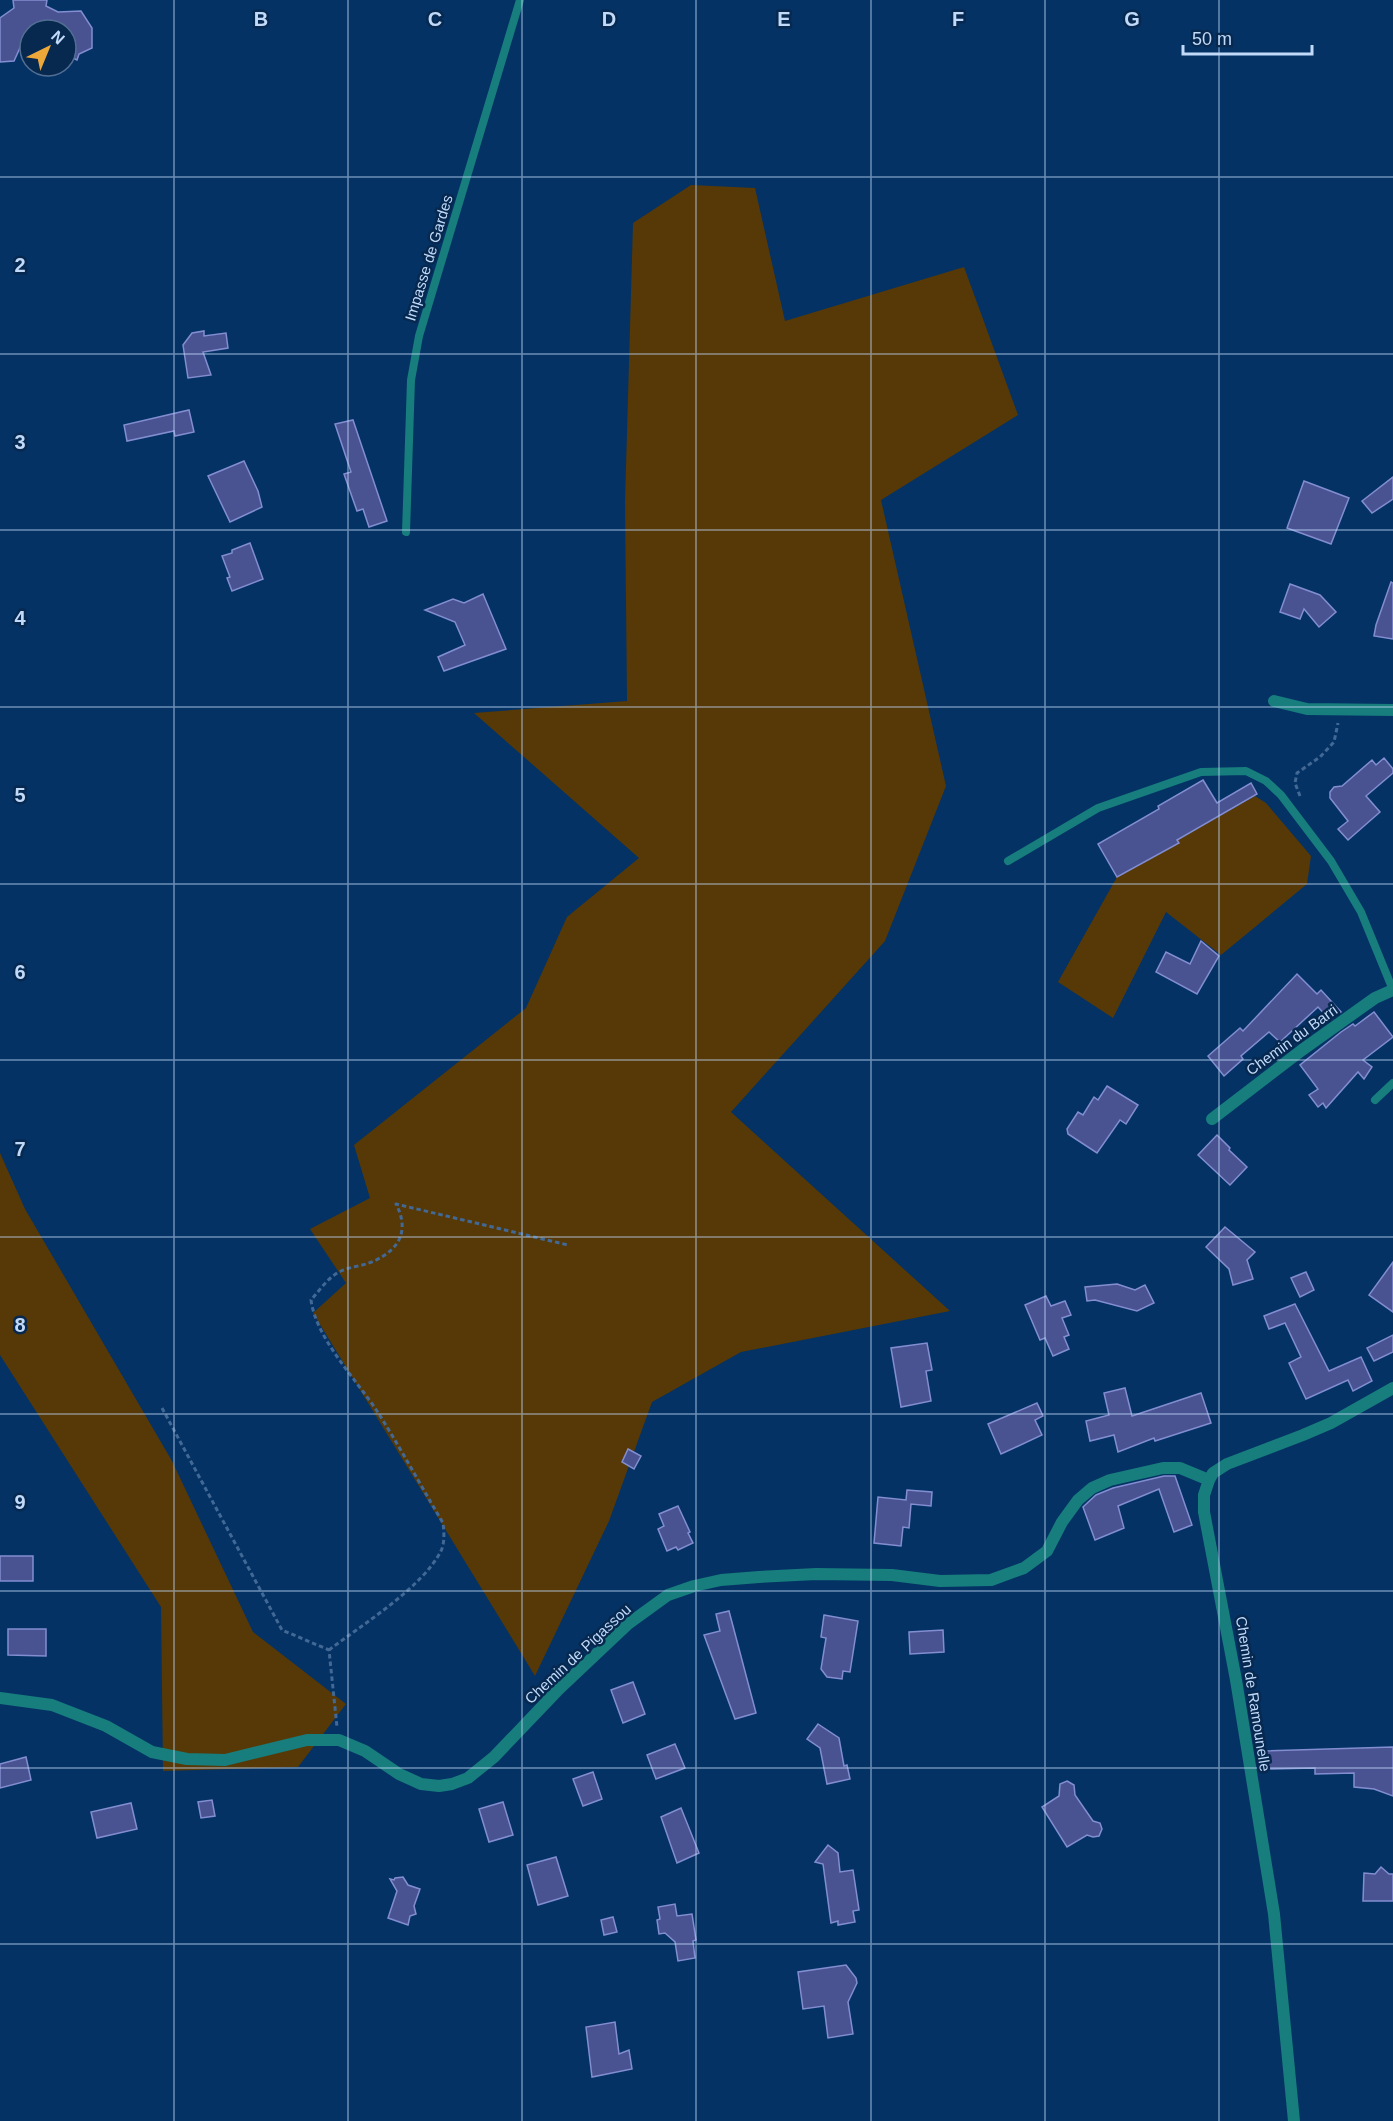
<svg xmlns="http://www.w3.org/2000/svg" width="1393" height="2121" viewBox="0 0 1393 2121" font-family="Helvetica,sans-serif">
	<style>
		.green { fill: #563907 }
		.building { fill: #4a5391; stroke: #828ed1; stroke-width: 1.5 }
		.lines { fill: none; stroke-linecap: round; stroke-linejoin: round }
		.path { stroke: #426995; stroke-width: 3; stroke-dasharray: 4.5 3; stroke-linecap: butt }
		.service { stroke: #177d7d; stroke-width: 8 }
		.minor { stroke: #177d7d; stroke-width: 12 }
		.tertiary { stroke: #177d7d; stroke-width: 12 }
		.grid { fill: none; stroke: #c2daf9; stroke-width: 1.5; stroke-opacity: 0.55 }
		.labels { text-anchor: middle; stroke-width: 5; stroke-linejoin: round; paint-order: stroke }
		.street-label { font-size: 15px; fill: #c2daf9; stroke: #07284f }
		.grid-label { font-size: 20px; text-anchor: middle; font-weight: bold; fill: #c2daf9; stroke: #07284f; stroke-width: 5; stroke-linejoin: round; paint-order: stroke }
	</style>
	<rect width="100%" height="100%" fill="#043264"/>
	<g class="green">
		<path d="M691,185L755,188L785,321L964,267L1018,415L881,500L946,786L885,941L731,1112L950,1311L741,1352L652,1402L609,1521L535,1676L313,1313L346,1283L310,1229L370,1198L354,1145L526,1008L567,917L639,858L474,713L627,701L625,502L633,223Z"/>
		<path d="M1255,796L1266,803L1311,856L1307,884L1221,955L1166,912L1113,1018L1058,982L1117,877L1179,843L1177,840Z"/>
		<path d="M0,1153L25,1209L172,1461L253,1632L346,1704L298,1767L163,1771L161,1607L0,1355Z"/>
	</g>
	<g class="building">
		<path d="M13,0H47L46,6L58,12L81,11L92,28V48L79,54L77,60L66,55V30H30V39H24L14,61L0,62V18L14,8Z"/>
		<path d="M204,331V336L226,333L228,348L203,352L211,375L188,378L183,345L192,333Z"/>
		<path d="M189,410L194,432L175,436L174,431L127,441L124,425Z"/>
		<path d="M353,420L387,521L369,527L363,509L357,511L344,474L351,472L335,424Z"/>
		<path d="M244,461L258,491L262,507L230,522L208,476Z"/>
		<path d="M1393,477V499L1372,513L1362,501Z"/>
		<path d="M1304,481L1349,498L1331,544L1287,528Z"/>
		<path d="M250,543L263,579L232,591L227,578L230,577L222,556L232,553V550Z"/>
		<path d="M1391,582L1393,583V639L1374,636L1376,625Z"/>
		<path d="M1290,584L1320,595L1336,612L1319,627L1304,609L1300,619L1280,612Z"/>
		<path d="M483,594L506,649L444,671L438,657L465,645L455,622L425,610L453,599L464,603Z"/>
		<path d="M1384,758L1393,769V773L1366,796L1380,812L1348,840L1338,829L1348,821L1330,798V792L1334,787L1342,786L1372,760L1376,765Z"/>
		<path d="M1203,780L1217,803L1251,783L1257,794L1177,840L1179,843L1117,877L1098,844L1159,809L1158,806Z"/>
		<path d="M1201,941L1219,956L1197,994L1156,972L1166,952L1190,964Z"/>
		<path d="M1297,974L1317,994L1321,990L1341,1012L1330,1020L1318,1007L1280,1042L1269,1032L1241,1056L1243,1059L1224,1076L1208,1056L1240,1028L1243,1031Z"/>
		<path d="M1374,1012L1393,1037L1363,1060L1372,1067L1364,1079L1358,1072L1326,1108L1323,1103L1318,1107L1309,1095L1318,1089L1300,1065L1341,1032L1353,1024L1355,1026Z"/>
		<path d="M1107,1086L1138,1105L1126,1124L1120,1120L1097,1153L1068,1134L1067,1129L1078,1112L1083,1115L1094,1097L1098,1100Z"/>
		<path d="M1217,1135L1230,1148L1229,1150L1247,1167L1230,1185L1198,1155Z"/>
		<path d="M1225,1227L1255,1252L1247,1260L1253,1279L1233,1285L1229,1269L1206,1247Z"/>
		<path d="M1393,1262V1312L1369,1295Z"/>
		<path d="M1306,1272L1314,1290L1300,1297L1291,1278Z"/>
		<path d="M1117,1284L1135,1290L1145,1285L1154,1303L1137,1311L1095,1300L1087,1301L1085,1287Z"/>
		<path d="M1046,1296L1051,1306L1065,1301L1071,1315L1062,1318L1069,1335L1064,1337L1069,1349L1053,1356L1045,1338L1040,1340L1025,1305Z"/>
		<path d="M1295,1304L1329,1371L1361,1357L1372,1381L1353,1391L1348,1380L1306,1399L1289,1363L1301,1357L1285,1323L1269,1329L1264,1316Z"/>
		<path d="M1393,1335V1352L1374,1361L1367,1348Z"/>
		<path d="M927,1343L932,1370L926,1371L931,1401L901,1407L891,1348Z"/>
		<path d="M1125,1388L1132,1416L1201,1393L1211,1423L1155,1441L1154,1438L1118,1452L1114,1435L1090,1441L1086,1421L1109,1415L1104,1393Z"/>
		<path d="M1037,1403L1043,1416L1035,1420L1042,1435L1001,1454L988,1424Z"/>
		<path d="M628,1449L641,1456L634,1469L622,1462Z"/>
		<path d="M1164,1476H1175L1192,1525L1174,1532L1159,1489L1118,1506L1124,1528L1095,1540L1083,1507L1084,1506L1096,1495L1113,1488Z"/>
		<path d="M907,1490L932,1492L931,1506L911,1504L909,1528L903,1527L901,1546L874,1543L878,1497L906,1500Z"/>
		<path d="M678,1506L690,1532L688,1533L693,1543L678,1550L676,1547L667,1551L658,1529L664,1526L659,1514Z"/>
		<rect x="0" y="1556" width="33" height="25"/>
		<path d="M729,1611L756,1713L735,1719L704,1635L720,1631L716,1614Z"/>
		<path d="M824,1615L858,1621L850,1672L843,1671L842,1679L827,1677L821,1669L826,1638L821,1637Z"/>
		<path d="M8,1629H46V1656L8,1655Z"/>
		<path d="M943,1630L944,1652L910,1654L909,1632Z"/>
		<path d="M633,1682L645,1714L623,1723L611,1690Z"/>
		<path d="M818,1724L839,1738L844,1766L847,1765L850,1779L827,1784L820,1748L807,1739Z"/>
		<path d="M675,1744L685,1768L656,1779L647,1755Z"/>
		<path d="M1393,1747V1796L1374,1789L1354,1787V1773L1315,1774V1768L1265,1769L1261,1751Z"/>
		<path d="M26,1757L31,1780L0,1788V1764Z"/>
		<path d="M593,1772L602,1799L583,1806L573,1779Z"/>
		<path d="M1067,1781L1074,1785L1075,1795L1093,1821L1100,1823L1102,1829L1099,1836L1093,1837L1087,1835L1067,1847L1042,1807L1059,1796L1060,1784Z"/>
		<path d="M212,1800L215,1816L201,1818L198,1802Z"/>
		<path d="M503,1802L513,1835L489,1842L479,1809Z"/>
		<path d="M131,1803L137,1829L97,1838L91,1812Z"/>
		<path d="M681,1808L699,1853L677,1863L661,1817Z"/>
		<path d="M828,1845L838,1853L840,1872L853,1870L859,1910L853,1911L855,1922L838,1925V1921L831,1923L823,1864L815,1862Z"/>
		<path d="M556,1857L568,1896L538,1905L527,1865Z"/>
		<path d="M1381,1867L1389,1874H1393V1901H1363L1364,1873L1375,1874Z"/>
		<path d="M403,1877L408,1885L420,1889L414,1906L416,1914L410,1916L408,1925L388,1918L397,1891L390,1879L394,1880L395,1878Z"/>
		<path d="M675,1904L677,1916L692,1914L696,1940L693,1941L695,1958L678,1961L675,1942L665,1933L659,1934L657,1920L660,1919L658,1907Z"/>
		<path d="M613,1917L617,1932L604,1935L601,1920Z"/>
		<path d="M846,1965L856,1978L857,1983L848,2002L853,2034L828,2038L824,2006L803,2009L798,1972Z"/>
		<path d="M615,2022L619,2054L629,2050L632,2069L592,2077L586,2027Z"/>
	</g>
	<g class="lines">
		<g class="path">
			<path d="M1300,796L1295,783L1297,773L1320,757L1334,742L1338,723"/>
			<path d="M162,1408L282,1630L329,1650L337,1727"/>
			<path d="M329,1650C363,1624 422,1588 441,1551C445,1542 444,1532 443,1523C421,1486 400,1447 377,1411C355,1378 316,1338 311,1300C320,1290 328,1277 341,1271C352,1266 365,1266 376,1260C401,1248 409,1229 396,1204L568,1245"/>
		</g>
		<g class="service">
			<path d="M406,532L411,380L419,336L520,0"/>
			<path d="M1008,861L1098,808L1201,772L1246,771L1266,781L1281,795L1331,861L1361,912L1393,990"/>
			<path d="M1375,1100L1393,1083"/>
		</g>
		<g class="minor">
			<path d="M1274,701L1307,709L1393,710"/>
			<path d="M1212,1119L1302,1050L1375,998L1393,990"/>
			<path d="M0,1698L52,1705L106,1726L152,1752L187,1759L225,1760L307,1740H339L365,1751L399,1774L421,1784L439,1786L452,1784L468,1778L494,1757L557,1691L628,1624L668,1595L694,1586L721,1580L759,1577L816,1574L892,1575L940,1581L991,1580L1024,1568L1047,1551L1062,1522L1078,1500L1092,1488L1110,1480L1163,1468H1180L1209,1480"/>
		</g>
		<path class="tertiary" d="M1294,2121L1274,1914L1236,1680L1204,1512V1495L1209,1480L1213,1473L1227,1464L1303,1435L1331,1423L1393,1388"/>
	</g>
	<path class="grid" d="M174,0V2121M348,0V2121M522,0V2121M696,0V2121M871,0V2121M1045,0V2121M1219,0V2121M0,177H1393M0,354H1393M0,530H1393M0,707H1393M0,884H1393M0,1060H1393M0,1237H1393M0,1414H1393M0,1591H1393M0,1768H1393M0,1944H1393"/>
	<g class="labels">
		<g class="street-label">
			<text transform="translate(429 258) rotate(-73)" y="5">Impasse de Gardes</text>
			<text transform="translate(1292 1040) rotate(-36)" y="5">Chemin du Barri</text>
			<text transform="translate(578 1654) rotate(-43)" y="5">Chemin de Pigassou</text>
			<text transform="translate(1253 1694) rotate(81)" y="5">Chemin de Ramounelle</text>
		</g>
	</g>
	<g class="grid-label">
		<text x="261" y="26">B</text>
		<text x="435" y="26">C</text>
		<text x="609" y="26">D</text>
		<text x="784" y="26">E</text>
		<text x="958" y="26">F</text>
		<text x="1132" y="26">G</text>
		<text x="20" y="272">2</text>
		<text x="20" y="449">3</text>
		<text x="20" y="625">4</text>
		<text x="20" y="802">5</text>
		<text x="20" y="979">6</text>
		<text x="20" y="1156">7</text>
		<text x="20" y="1332">8</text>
		<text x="20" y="1509">9</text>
	</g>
	<g transform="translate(48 48) rotate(43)"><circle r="28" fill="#07284f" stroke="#526f93" stroke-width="1.5"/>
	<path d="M0-4.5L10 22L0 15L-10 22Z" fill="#eca93a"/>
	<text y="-9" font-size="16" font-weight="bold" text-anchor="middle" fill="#c2daf9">N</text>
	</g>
	<path d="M1183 45v9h129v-9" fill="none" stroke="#c2daf9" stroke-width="3"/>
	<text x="1192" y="45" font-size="18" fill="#c2daf9" stroke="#07284f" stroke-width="4.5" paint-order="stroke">50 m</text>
</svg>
